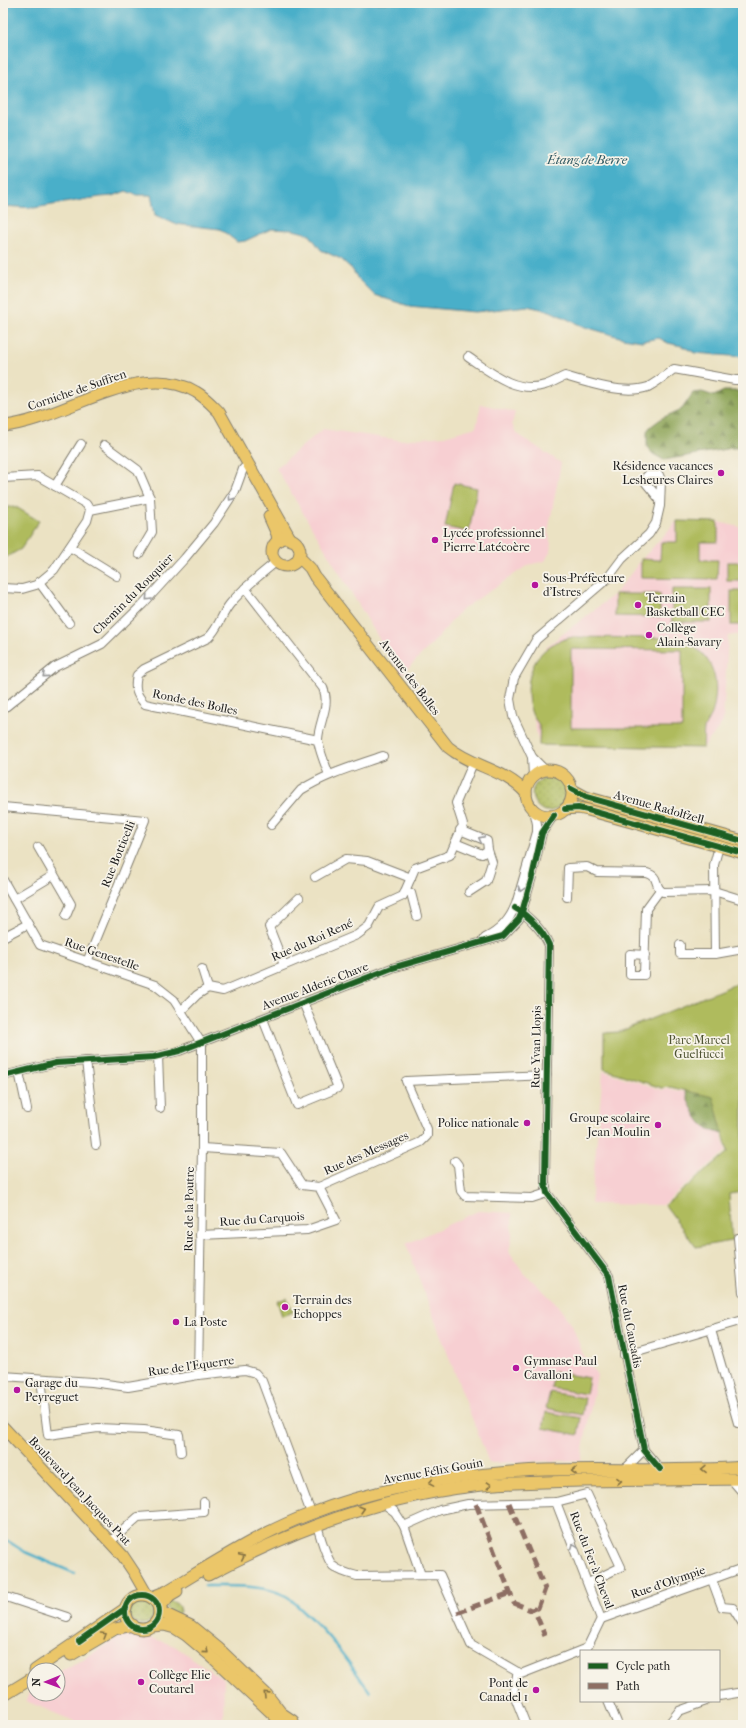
<svg xmlns="http://www.w3.org/2000/svg" width="746" height="1728" viewBox="0 0 746 1728" font-family="'IM FELL French Canon',serif">
	<style>
		.built { fill: #f7cfd2 }
		.grass { fill: url(#grass-dots); stroke: #666c3c }
		.forest { fill: url(#forest-firs); stroke: #546038 }
		.green { fill: #afbb5d; stroke: #666c3c; fill-rule: evenodd }
		.water { fill: #4aafc9; stroke: #336672 }
		.lines { fill: none; stroke-linecap: round; stroke-linejoin: round }
		.stream { stroke: #4aafc9; stroke-width: 2.5 }
		.minor-casing { stroke: #847f70; stroke-width: 10 }
		.major-casing { stroke: #847f70; stroke-width: 13 }
		.minor { stroke: #fff; stroke-width: 8 }
		.major { stroke: #ebc669; stroke-width: 11 }
		.quiet { stroke: #8d6e63; stroke-width: 5; stroke-dasharray: 10 5; stroke-linecap: butt }
		.cycleway-casing { stroke: #f7f3e8; stroke-width: 8 }
		.cycleway { stroke: #1b5e20; stroke-width: 6 }
		.oneway { stroke: #999 }
		.oneway2 { stroke: #847142 }
		.poi-dot { fill: #b5179e; stroke: #f7f3e8; stroke-width: 1.5 }
		.labels { text-anchor: middle; stroke-width: 3.5; stroke-linejoin: round; paint-order: stroke }
		.street-label { font-size: 12px; fill: #1c1c1c; stroke: #f7f3e8 }
		.poi-label { font-size: 12px; fill: #1c1c1c; stroke: #f7f3e8; text-anchor: start }
		.park-label { font-size: 12px; fill: #4f5433; stroke: #f7f3e8 }
		.water-label { font-size: 13px; font-style: italic; fill: #2e5761; stroke: #f7f3e8 }
	</style>
	<defs>
		<pattern id="grass-dots" width="8" height="8" patternUnits="userSpaceOnUse"><rect width="8" height="8" fill="#afbb5d"/><path d="M2 2h.1M6 6h.1" fill="none" stroke="#96a050" stroke-width="1.8" stroke-linecap="round"/></pattern>
		<pattern id="forest-firs" width="22" height="20" patternUnits="userSpaceOnUse"><rect width="22" height="20" fill="#8ba354"/><path d="M5 1l3.5 6h-7zM16 11l3.5 6h-7z" fill="#718445"/></pattern>
	</defs>
	<rect width="100%" height="100%" fill="#f7f3e8"/>
	<filter id="ink" filterUnits="userSpaceOnUse"><feTurbulence type="fractalNoise" baseFrequency=".025" numOctaves="2"/><feDisplacementMap in="SourceGraphic" scale="8" xChannelSelector="R" yChannelSelector="G"/><feConvolveMatrix kernelMatrix="1 2 1 2 8 2 1 2 1" color-interpolation-filters="sRGB"/></filter>
	<filter id="wash" filterUnits="userSpaceOnUse"><feTurbulence type="fractalNoise" baseFrequency=".012" numOctaves="4" result="noise"/><feDisplacementMap in="SourceGraphic" scale="16" xChannelSelector="R" yChannelSelector="G"/><feGaussianBlur stdDeviation="0.9" result="paint"/><feColorMatrix in="noise" values="0 0 0 0 0 0 0 0 0 0 0 0 0 0 0 0 0 1.4 0 .05"/><feComposite in="paint" operator="in"/></filter>
	<g filter="url(#wash)">
		<rect width="100%" height="100%" fill="#ebe2c3"/>
		<g class="built">
			<path d="M481,404L515,412L512,424L516,433L561,463L548,532L552,548L545,561L528,565L460,611L435,641L401,675L276,468L323,429L399,440L444,436L476,427Z"/>
			<path d="M677,521L718,522L740,527L741,544H743V634L728,636L723,722L703,748L539,745L528,690L546,647L615,594L642,559Z"/>
			<path d="M603,1071L662,1090L670,1089L712,1098L726,1151L662,1205L591,1204Z"/>
			<path d="M478,1211L512,1213V1237L509,1251L523,1272L555,1302L572,1325L583,1354L597,1375L581,1460L489,1463L406,1244Z"/>
			<path d="M122,1635H142L173,1645L224,1680L223,1725H83L26,1701L31,1686L34,1684V1694H58V1672L80,1661Z"/>
		</g>
		<g class="grass">
			<path d="M551,776C587,785 552,829 535,803C527,790 538,777 551,776Z"/>
			<path d="M576,797L743,845V850L574,805Z"/>
			<circle cx="142" cy="1611" r="13"/>
			<path d="M170,1601C177,1603 179,1604 180,1612L176,1616L167,1610V1604Z"/>
		</g>
		<g class="forest">
			<path d="M724,391H743V448H732L664,460L653,454L647,447V431L650,427L662,418L682,409L693,393L702,392L714,396Z"/>
			<path d="M700,1043L729,1136C720,1133 708,1131 701,1123C690,1110 685,1090 679,1074Z"/>
		</g>
		<g class="green">
			<path d="M454,483L477,488L469,532L445,527Z"/>
			<path d="M3,507H16L39,521L21,549L3,559Z"/>
			<path d="M677,521L718,522V542H700V560H718L717,579L641,578V559L660,560L661,542H677Z"/>
			<rect x="727" y="562" width="16" height="19"/>
			<rect x="672" y="589" width="39" height="33"/>
			<rect x="731" y="591" width="12" height="34"/>
			<path d="M615,594H660V617L615,616Z"/>
			<path d="M573,637L671,638C709,646 722,674 713,710C712,717 705,723 704,729C703,735 704,742 703,748L539,745C539,739 540,732 539,726C538,722 534,719 533,716C531,712 530,707 529,704C524,670 539,643 573,637ZM571,649L682,650V728H571Z"/>
			<path d="M743,981V1192L729,1194L732,1241L696,1247L665,1205L728,1152L713,1097L670,1087L662,1088L604,1069V1033L619,1032Z"/>
			<path d="M287,1298L293,1312L282,1316L277,1301Z"/>
			<path d="M554,1372L589,1378L586,1394L551,1388Z"/>
			<path d="M550,1392L585,1398L582,1415L546,1408Z"/>
			<path d="M546,1412L581,1418L578,1435L543,1428Z"/>
		</g>
		<path class="water" d="M3,3H743V357L695,353L682,346L668,343L659,338L642,341L623,338L582,326L550,311L527,306L475,312L409,306L374,295L358,279L352,269L341,259L321,250L309,234L293,230L271,229L245,241L237,242L220,229L175,224L155,215L151,195H136L126,191L113,196L100,197L34,208L3,206Z"/>
		<g class="lines">
			<g class="stream">
				<path d="M3,1538L25,1552L74,1573"/>
				<path d="M205,1586C228,1586 265,1584 286,1596C292,1599 297,1606 302,1610C329,1634 349,1662 370,1692"/>
			</g>
		</g>
	</g>
	<g filter="url(#ink)">
		<g class="lines">
			<defs>
				<g id="minor">
					<path d="M468,357C490,372 516,394 545,385C552,383 558,379 565,376C588,383 624,395 648,387C656,383 666,375 674,369L735,380H743"/>
					<path d="M104,445L138,470L150,498L152,532L139,554"/>
					<path d="M3,478L38,476L86,504L90,510L87,521L54,570L36,585L22,589L3,588"/>
					<path d="M55,486L81,444"/>
					<path d="M90,510L150,498"/>
					<path d="M70,547L117,576"/>
					<path d="M276,562C260,575 243,588 230,604C221,615 219,628 208,638L144,669L137,675C134,688 136,695 145,704L318,740"/>
					<path d="M39,582L69,623"/>
					<path d="M245,588L323,688C331,705 319,721 318,739C318,748 326,766 329,775"/>
					<path d="M3,709L55,667L102,644L143,604L185,558L214,523L235,491L243,469L248,464"/>
					<path d="M532,757L533,776"/>
					<path d="M545,770L532,757L513,716L510,699L514,678L536,640L607,579L622,559L649,534L656,523L660,506L661,480L659,475L651,472L646,477V483L660,500"/>
					<path d="M3,807L145,820L87,962"/>
					<path d="M271,825L301,790C326,774 355,766 383,756"/>
					<path d="M455,843L482,854L488,850L487,841L460,830"/>
					<path d="M38,847L71,904L66,916"/>
					<path d="M315,877L346,859L367,861L411,878"/>
					<path d="M3,880L40,945L155,985L174,1000L202,1044V1148L198,1375"/>
					<path d="M660,890L663,892L714,891L743,900"/>
					<path d="M405,891L411,893L417,916"/>
					<path d="M469,892L486,881L492,862L488,850"/>
					<path d="M567,897L568,868L587,867L597,872L647,873C659,877 654,882 660,890"/>
					<path d="M14,899L54,875"/>
					<path d="M515,908C529,916 543,931 549,945L545,1183L547,1193L609,1276L644,1450L660,1469"/>
					<path d="M3,937L28,924"/>
					<path d="M485,938C500,931 510,920 516,904L537,832V824L534,810"/>
					<path d="M680,945V954H715L743,949"/>
					<path d="M715,954L714,865L719,846"/>
					<path d="M645,955L630,954V975H644L646,909L660,890"/>
					<path d="M284,965L269,927L299,898"/>
					<path d="M202,969L208,988"/>
					<path d="M181,1011L197,995L208,988L223,991L357,935L369,926L379,907L403,896L415,868L450,855L463,825L456,803L473,763"/>
					<path d="M263,1019L297,1105L338,1088L303,1002"/>
					<path d="M158,1056L160,1108"/>
					<path d="M86,1061L96,1145"/>
					<path d="M19,1072L27,1109"/>
					<path d="M3,1076L56,1063L154,1057L179,1051L392,968L503,936L519,919L522,912L532,877L542,833L554,815"/>
					<path d="M202,1148L281,1153L302,1185L319,1187L421,1142L427,1136V1129L406,1081L547,1075"/>
					<path d="M455,1161L458,1165L461,1191L465,1196L532,1198L547,1193"/>
					<path d="M200,1235L307,1230L336,1220L319,1187"/>
					<path d="M738,1238L743,1292"/>
					<path d="M711,1330L738,1423L743,1422"/>
					<path d="M624,1355L743,1320"/>
					<path d="M3,1376L92,1382L128,1387L198,1375L245,1370L255,1373L262,1381L311,1513"/>
					<path d="M41,1379L48,1435L98,1428L144,1430L179,1435L181,1452"/>
					<path d="M624,1470L644,1450"/>
					<path d="M731,1479L743,1493"/>
					<path d="M383,1503L395,1512L404,1526"/>
					<path d="M317,1524C319,1533 327,1560 333,1566C339,1571 349,1574 357,1576L440,1575L471,1645L521,1674L587,1648L601,1619L556,1502"/>
					<path d="M110,1542L138,1517L204,1512V1502"/>
					<path d="M421,1575L404,1526L440,1510L468,1504L556,1502L587,1494L621,1567L588,1583"/>
					<path d="M712,1580L722,1607L733,1608L743,1624"/>
					<path d="M3,1596L67,1617"/>
					<path d="M601,1619L743,1568"/>
					<path d="M518,1672L513,1692L526,1725"/>
					<path d="M719,1696L743,1692"/>
					<path d="M608,1701L618,1725"/>
					<path d="M668,1725L679,1711L706,1701"/>
				</g>
				<g id="major">
					<path d="M3,426C63,421 138,358 196,392C205,397 212,405 219,412L291,540"/>
					<path d="M269,516L277,534L278,541"/>
					<circle cx="286" cy="552" r="14"/>
					<path d="M299,557L310,568L315,577L448,747C472,767 505,769 526,793"/>
					<circle cx="549" cy="793" r="23"/>
					<path d="M571,789L586,797L743,841"/>
					<path d="M565,809L578,808L588,810L743,853"/>
					<path d="M3,1427L123,1556L135,1574L147,1595"/>
					<path d="M208,1575C292,1530 379,1497 474,1486C510,1482 546,1482 582,1481C636,1480 689,1480 743,1479"/>
					<circle cx="142" cy="1612" r="17"/>
					<path d="M152,1597L167,1591C214,1563 259,1533 310,1514C377,1488 452,1476 523,1471C596,1467 670,1473 743,1467"/>
					<path d="M159,1608L170,1595L177,1591"/>
					<path d="M159,1611L191,1626L218,1648L267,1695L281,1713L293,1721"/>
					<path d="M152,1626L164,1625L175,1628L186,1635L211,1656L275,1716L281,1725"/>
					<path d="M71,1655L115,1629L133,1625"/>
					<path d="M35,1670L126,1608"/>
					<path d="M3,1696L34,1677"/>
				</g>
			</defs>
			<use href="#minor" class="minor-casing"/>
			<use href="#major" class="major-casing"/>
			<use href="#minor" class="minor"/>
			<use href="#major" class="major"/>
			<g class="quiet">
				<path d="M509,1503L545,1589L538,1608L534,1609"/>
				<path d="M476,1504L514,1603L531,1610L534,1609L545,1636"/>
				<path d="M457,1613L510,1593"/>
			</g>
			<defs>
				<g id="cycleway">
					<path d="M571,789L586,797L743,841"/>
					<path d="M565,809L578,808L588,810L743,853"/>
					<path d="M515,908C529,916 543,931 549,945L545,1183L547,1193L609,1276L644,1450L660,1469"/>
					<path d="M3,1076L56,1063L154,1057L179,1051L392,968L503,936L519,919L522,912L532,877L542,833L554,815"/>
					<circle cx="142" cy="1612" r="17"/>
					<path d="M79,1641L126,1608"/>
				</g>
			</defs>
			<use href="#cycleway" class="cycleway-casing"/>
			<use href="#cycleway" class="cycleway"/>
		</g>
		<defs><path id="oneway-chevron" d="M-2-3.5L2.5 0L-2 3.5" fill="none" stroke-width="1.6" stroke-linecap="round" stroke-linejoin="round"/></defs>
		<g class="oneway">
			<use href="#oneway-chevron" transform="translate(231 498) rotate(125)"/>
			<use href="#oneway-chevron" transform="translate(148 598) rotate(133)"/>
			<use href="#oneway-chevron" transform="translate(45 675) rotate(140)"/>
			<use href="#oneway-chevron" transform="translate(481 839) rotate(-154)"/>
			<use href="#oneway-chevron" transform="translate(521 889) rotate(107)"/>
			<use href="#oneway-chevron" transform="translate(574 1546) rotate(-111)"/>
		</g>
		<g class="oneway2">
			<use href="#oneway-chevron" transform="translate(704 1469) rotate(179)"/>
			<use href="#oneway-chevron" transform="translate(574 1471) rotate(179)"/>
			<use href="#oneway-chevron" transform="translate(619 1481) rotate(-1)"/>
			<use href="#oneway-chevron" transform="translate(431 1483) rotate(170)"/>
			<use href="#oneway-chevron" transform="translate(489 1485) rotate(-4)"/>
			<use href="#oneway-chevron" transform="translate(362 1509) rotate(-16)"/>
			<use href="#oneway-chevron" transform="translate(242 1557) rotate(-25)"/>
			<use href="#oneway-chevron" transform="translate(104 1635) rotate(-31)"/>
			<use href="#oneway-chevron" transform="translate(206 1651) rotate(40)"/>
			<use href="#oneway-chevron" transform="translate(266 1694) rotate(-136)"/>
		</g>
	</g>
	<g class="poi-dot">
		<circle cx="721" cy="473" r="4"/>
		<circle cx="435" cy="540" r="4"/>
		<circle cx="535" cy="585" r="4"/>
		<circle cx="638" cy="605" r="4"/>
		<circle cx="649" cy="635" r="4"/>
		<circle cx="527" cy="1123" r="4"/>
		<circle cx="658" cy="1125" r="4"/>
		<circle cx="285" cy="1307" r="4"/>
		<circle cx="176" cy="1322" r="4"/>
		<circle cx="516" cy="1368" r="4"/>
		<circle cx="17" cy="1390" r="4"/>
		<circle cx="141" cy="1682" r="4"/>
		<circle cx="536" cy="1690" r="4"/>
	</g>
	<g class="labels">
		<g class="street-label">
			<text transform="translate(77 390) rotate(-19)" y="4">Corniche de Suffren</text>
			<text transform="translate(133 594) rotate(-45)" y="4">Chemin du Rouquier</text>
			<text transform="translate(410 677) rotate(53)" y="4">Avenue des Bolles</text>
			<text transform="translate(195 702) rotate(12)" y="4">Ronde des Bolles</text>
			<text transform="translate(659 807) rotate(16)" y="4">Avenue Radolfzell</text>
			<text transform="translate(118 854) rotate(-68)" y="4">Rue Botticelli</text>
			<text transform="translate(312 940) rotate(-24)" y="4">Rue du Roi René</text>
			<text transform="translate(102 954) rotate(19)" y="4">Rue Genestelle</text>
			<text transform="translate(315 986) rotate(-21)" y="4">Avenue Alderic Chave</text>
			<text transform="translate(536 1047) rotate(-89)" y="4">Rue Yvan Llopis</text>
			<text transform="translate(366 1153) rotate(-24)" y="4">Rue des Messages</text>
			<text transform="translate(189 1209) rotate(-89)" y="4">Rue de la Poutre</text>
			<text transform="translate(262 1219) rotate(-4)" y="4">Rue du Carquois</text>
			<text transform="translate(630 1326) rotate(79)" y="4">Rue du Caucadis</text>
			<text transform="translate(191 1366) rotate(-8)" y="4">Rue de l'Equerre</text>
			<text transform="translate(433 1471) rotate(-10)" y="4">Avenue Félix Gouin</text>
			<text transform="translate(80 1491) rotate(47)" y="4">Boulevard Jean Jacques Prat</text>
			<text transform="translate(592 1560) rotate(69)" y="4">Rue du Fer à Cheval</text>
			<text transform="translate(668 1582) rotate(-19)" y="4">Rue d'Olympie</text>
		</g>
		<g class="poi-label">
			<text x="713" y="470" text-anchor="end">Résidence vacances<tspan x="713" dy="14">Lesheures Claires</tspan></text>
			<text x="443" y="537">Lycée professionnel<tspan x="443" dy="14">Pierre Latécoère</tspan></text>
			<text x="543" y="582">Sous-Préfecture<tspan x="543" dy="14">d'Istres</tspan></text>
			<text x="646" y="602">Terrain<tspan x="646" dy="14">Basketball CEC</tspan></text>
			<text x="657" y="632">Collège<tspan x="657" dy="14">Alain-Savary</tspan></text>
			<text x="650" y="1122" text-anchor="end">Groupe scolaire<tspan x="650" dy="14">Jean Moulin</tspan></text>
			<text x="519" y="1127" text-anchor="end">Police nationale</text>
			<text x="293" y="1304">Terrain des<tspan x="293" dy="14">Echoppes</tspan></text>
			<text x="184" y="1326">La Poste</text>
			<text x="524" y="1365">Gymnase Paul<tspan x="524" dy="14">Cavalloni</tspan></text>
			<text x="25" y="1387">Garage du<tspan x="25" dy="14">Peyreguet</tspan></text>
			<text x="149" y="1679">Collège Elie<tspan x="149" dy="14">Coutarel</tspan></text>
			<text x="528" y="1687" text-anchor="end">Pont de<tspan x="528" dy="14">Canadel 1</tspan></text>
		</g>
		<g class="park-label">
			<text x="699" y="1044">Parc Marcel<tspan x="699" dy="14">Guelfucci</tspan></text>
		</g>
		<g class="water-label">
			<text x="587" y="164">Étang de Berre</text>
		</g>
	</g>
	<rect width="746" height="1728" fill="none" stroke="#f7f3e8" stroke-width="16"/>
	<rect x="580" y="1650" width="140" height="52" fill="#f7f3e8" stroke="#9f9d96"/>
	<rect x="588" y="1663" width="20" height="6" fill="#1b5e20" stroke="#9f9d96"/>
	<text x="616" y="1670" font-size="12" fill="#1c1c1c">Cycle path</text>
	<rect x="588" y="1683" width="20" height="6" fill="#8d6e63" stroke="#9f9d96"/>
	<text x="616" y="1690" font-size="12" fill="#1c1c1c">Path</text>
	<g transform="translate(46 1682) rotate(269)"><circle r="19" fill="#f7f3e8" stroke="#9f9d96"/>
	<path d="M0-3L7 15L0 10L-7 15Z" fill="#b5179e"/>
	<text y="-6" font-size="11" font-weight="bold" text-anchor="middle" fill="#1c1c1c">N</text>
	</g>
</svg>
